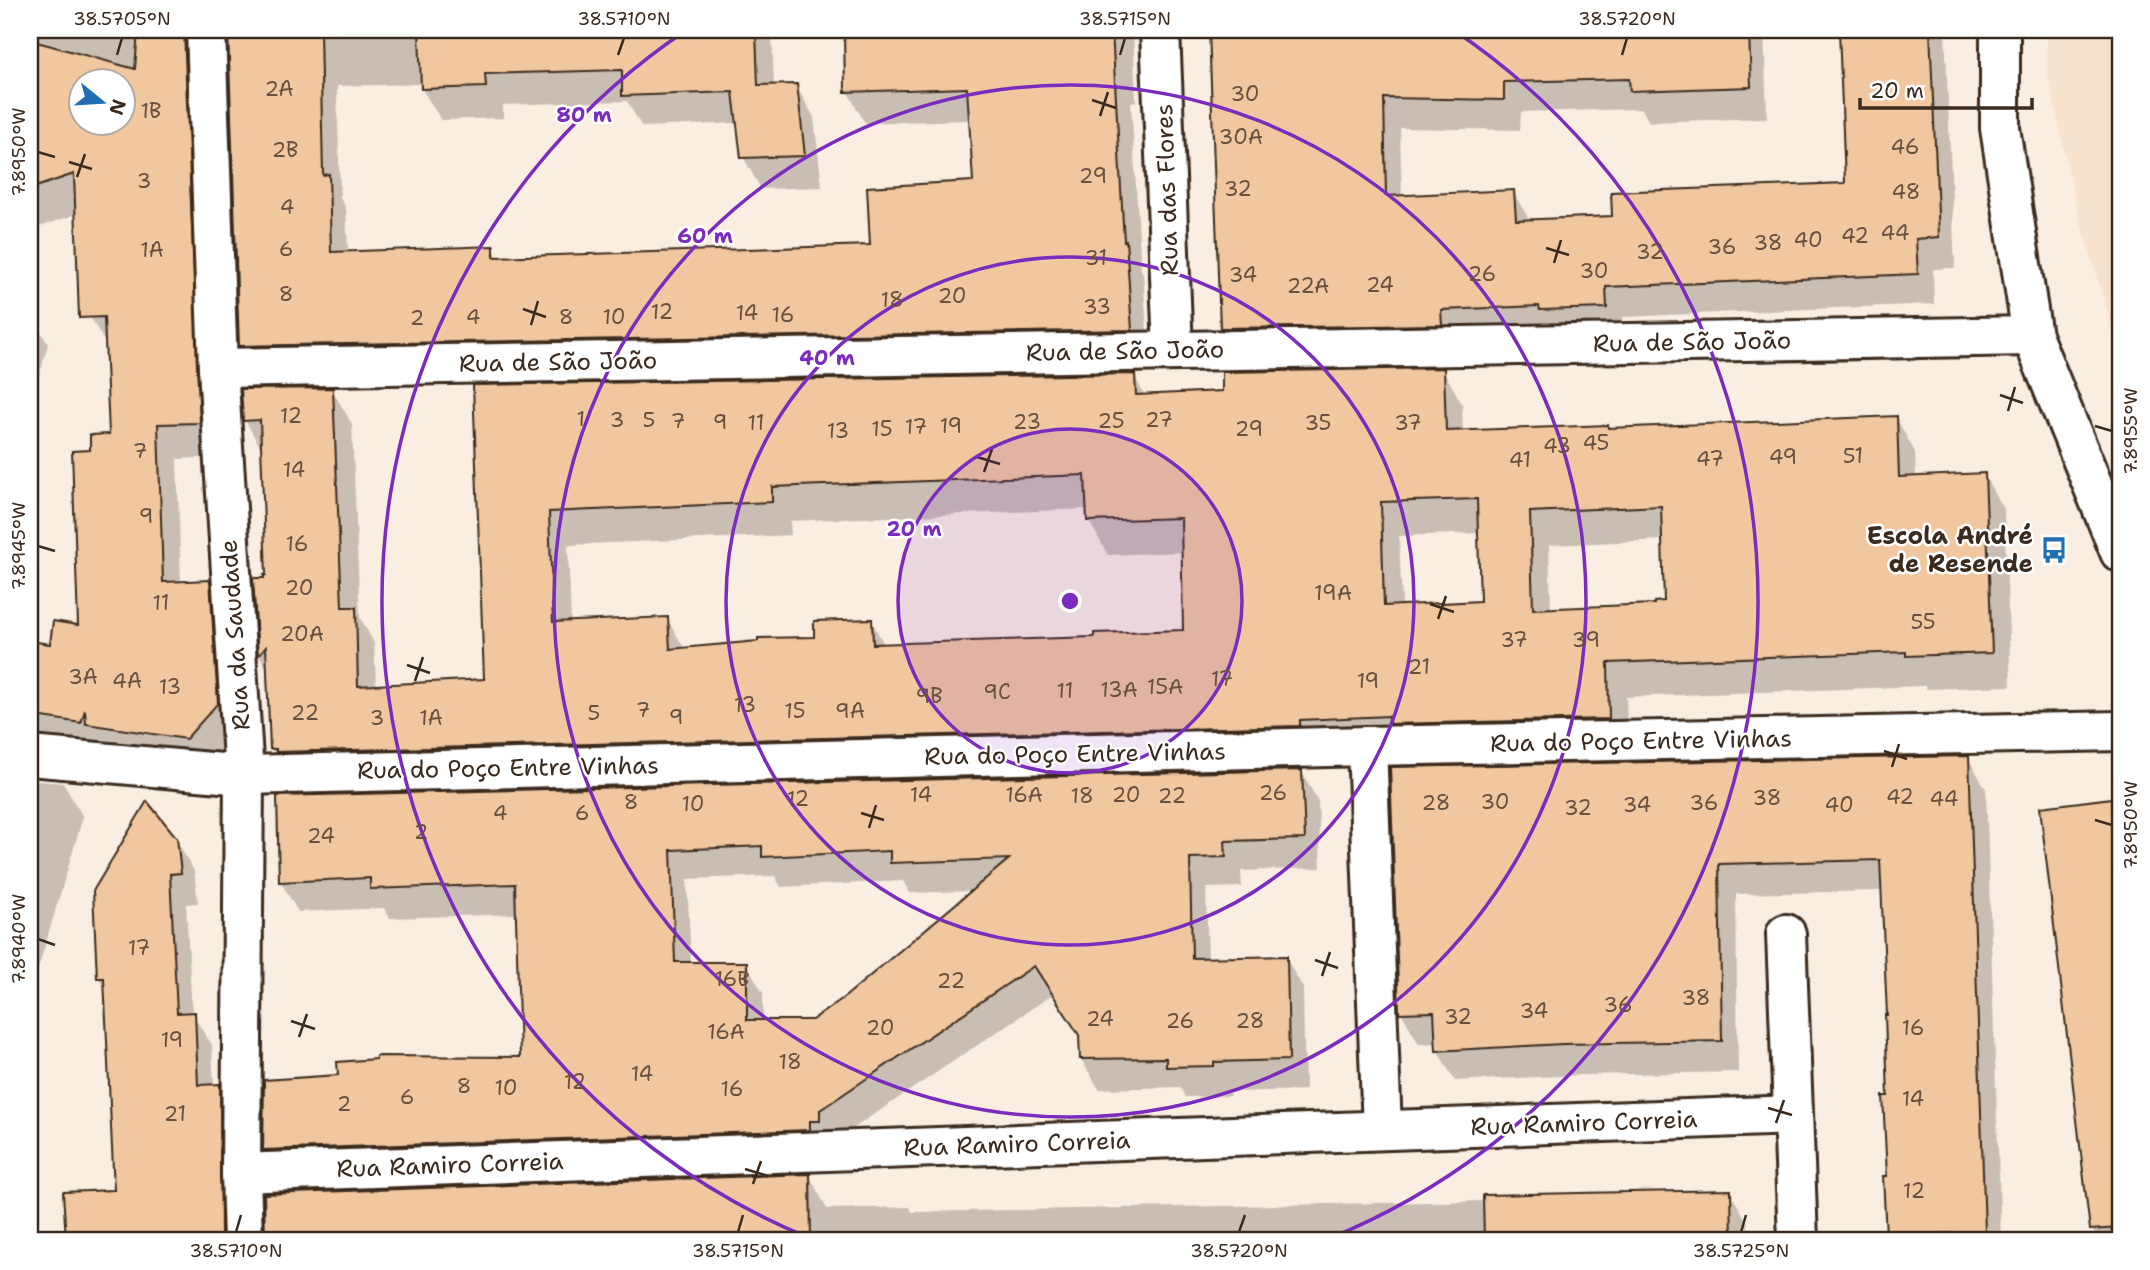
<svg xmlns="http://www.w3.org/2000/svg" width="2150" height="1270" viewBox="0 0 2150 1270" font-family="'Shantell Sans',sans-serif">
	<style>
		.built { fill: #f7e2ce }
		.shadow { fill: #0003; fill-rule: evenodd }
		.building { fill: #f0c79f; stroke: #3b2a1e; stroke-width: 2; fill-rule: evenodd }
		.lines { fill: none; stroke-linecap: round; stroke-linejoin: round }
		.minor-casing { stroke: #3b2a1e; stroke-width: 44 }
		.minor { stroke: #fff; stroke-width: 38 }
		.ticks { fill: none; stroke: #3b2a1e; stroke-width: 2.5 }
		.ring { fill: none; stroke: #7b2cbf; stroke-width: 3.5 }
		.labels { text-anchor: middle; stroke-width: 5; stroke-linejoin: round; paint-order: stroke }
		.number-label { font-size: 21px; fill: #68513e }
		.street-label { font-size: 24px; fill: #3b2a1e; stroke: #fff }
		.poi-label { font-size: 24px; font-weight: bold; fill: #3b2a1e; stroke: #fff; text-anchor: end }
		.centre { fill: #7b2cbf; stroke: #fff; stroke-width: 3.5 }
		.ring-label { font-size: 21px; text-anchor: middle; font-weight: bold; fill: #7b2cbf; stroke: #fff; stroke-width: 5; stroke-linejoin: round; paint-order: stroke }
		.neatline { fill: none; stroke: #3b2a1e; stroke-width: 2.5 }
		.ticks-label { font-size: 18px; text-anchor: middle; fill: #3b2a1e }
	</style>
	<rect width="100%" height="100%" fill="#faeee2"/>
	<filter id="ink" filterUnits="userSpaceOnUse"><feTurbulence type="fractalNoise" baseFrequency=".0143" numOctaves="2"/><feDisplacementMap in="SourceGraphic" scale="14" xChannelSelector="R" yChannelSelector="G"/><feConvolveMatrix kernelMatrix="1 2 1 2 8 2 1 2 1" color-interpolation-filters="sRGB"/></filter>
	<g filter="url(#ink)">
		<path class="built" d="M2047,30H2120V355L2078,214L2047,70Z"/>
		<g class="shadow">
			<path d="M30,30H189L219,457L177,459L181,583L209,582L229,617L237,739L207,774L30,746V642L51,646L80,627L92,451L110,435L107,346L90,317L83,212L30,230ZM80,80H122V122H80Z"/>
			<path d="M251,30H772L774,86H796L814,117L822,187L761,189L743,157L739,123L642,127L627,101L503,105V118L441,120L422,89V84L337,86L340,197L346,208L348,253L493,248L499,259L872,247L974,182L971,120L865,123L847,91L846,30H1133L1136,102H1131L1141,270L1143,274L1149,361L259,377L241,345L255,141Z"/>
			<path d="M1211,30H1764L1767,118L1649,122L1642,109L1521,112L1520,130L1400,128L1402,197L1513,192L1530,221L1614,218L1847,184L1841,30H1945L1955,268L1933,269L1934,304L1622,317L1623,338L1239,359L1222,328Z"/>
			<path d="M30,313L48,344L30,410Z"/>
			<path d="M1443,370L1462,404L1463,432L1608,430L1896,418L1915,452L1916,478L1984,475L2004,509L2011,686L1927,689L1925,686L1626,697L1628,753L292,782L272,749L269,671L260,656L255,580L266,579L268,577L263,452L245,420L332,390L352,424L360,617L374,643L376,686L486,681L475,387L1134,375L1145,396L1224,393ZM1088,509L1089,521L1108,555L1184,552L1185,632L1096,638L885,646L871,620L816,638L685,649L667,619L571,623L568,545L791,535L790,521ZM1480,533L1482,603L1402,607L1399,536ZM1664,540L1666,603L1656,606L1551,610L1549,545Z"/>
			<path d="M1968,758L1986,789L2001,1240H1890L1888,1236L1889,1016L1883,891L1736,894L1738,1072L1581,1075L1455,1081L1437,1050V1043L1419,1044L1401,1012L1392,769Z"/>
			<path d="M1301,771L1318,801L1321,868L1241,871L1242,887L1206,888L1208,959L1286,958L1303,988L1305,1090L1230,1092V1096L1185,1097L1180,1087L1099,1089L1081,1059V1038L1052,995L836,1140L282,1180L265,1150L522,1059L517,914L390,918L384,908L298,912L281,882ZM775,876L781,887L903,881L910,893L974,891L847,998L812,1022H763V993L746,963H691L687,879Z"/>
			<path d="M30,780L63,783L83,817L30,996Z"/>
			<path d="M2120,799V1240H2098L2091,1228L2042,808Z"/>
			<path d="M176,839L194,871L198,903L186,904L192,1014L212,1045L214,1086L219,1085L237,1116L238,1240H67L65,1194L116,1191L106,991L98,977Z"/>
			<path d="M809,1175L827,1209L910,1207L912,1212L1485,1201L1730,1192L1748,1223V1240H266L265,1196Z"/>
		</g>
		<g class="building">
			<path d="M138,30H184L200,423L158,424L163,582L210,580L218,703L186,739L86,724L85,710L81,723L30,715V641L50,644L53,621L78,625L72,451L90,450V435L109,434L104,317L79,318L74,174L30,189V40L135,69ZM80,80H122V122H80Z"/>
			<path d="M228,30H320L323,175L329,174L331,252L494,246V257L870,245L867,187L973,181L967,88L845,92L844,30H1112L1124,241L1126,240L1132,330L239,346Z"/>
			<path d="M419,30H756L758,85L797,84L805,156L741,158L733,92L622,96V70L485,74L486,87L421,89Z"/>
			<path d="M1209,30H1749L1751,87L1630,91L1629,79L1504,82V100L1384,98L1386,196L1514,190L1516,220L1612,216L1611,192L1845,183L1839,30H1930L1939,237L1916,239L1918,274L1606,287L1607,308L1540,310L1539,306L1441,310L1442,325L1220,328Z"/>
			<path d="M1444,368L1446,431L1608,425V428L1897,416L1899,477L1985,473L1992,653L1906,656V652L1608,663L1609,719L1389,724V716L1300,720V726L276,752V749H270L266,647L258,656L253,578H264V575H266L260,420L243,421L241,389L333,388L342,607H356L358,686L484,679L473,385L1135,374L1136,395L1222,391V372ZM1085,475L1087,521L1181,518L1183,630L1094,633V637L873,644L872,619L814,621V637L758,638V641L670,649L668,617L553,622L549,512L772,502V487ZM1477,499L1480,601L1384,606L1381,502ZM1661,506L1664,601L1654,602V604L1533,609L1530,512Z"/>
			<path d="M1969,756L1985,1232L1886,1236L1883,1176H1887L1883,1096H1888L1885,1015H1887L1880,860L1719,864L1722,1041L1563,1044L1436,1051L1434,1012L1399,1013L1390,767Z"/>
			<path d="M1302,770L1305,839L1225,841L1226,857L1190,858L1192,958L1287,956L1289,1060L1214,1062V1066L1166,1067V1058L1080,1059L1079,1035L1034,966L820,1110V1121H810V1130L263,1150L264,1080L338,1075L337,1062L376,1059V1056L520,1057L515,884L370,889V878L279,882L277,796ZM762,846V857L890,851V863L1009,859L846,996L812,1020H747V962H675L671,850Z"/>
			<path d="M2120,797V1228L2090,1230L2040,807Z"/>
			<path d="M147,801L177,838L181,873L170,874L177,1013L195,1012L198,1085L220,1084L221,1240H66L63,1192L114,1190L104,978H97L93,891Z"/>
			<path d="M810,1174L811,1240H265L264,1194Z"/>
			<path d="M1731,1190L1732,1240H1484L1483,1195Z"/>
		</g>
		<g class="lines">
			<defs>
				<g id="minor">
					<path d="M206,30L218,368L244,775L241,1173L243,1240"/>
					<path d="M1160,30L1173,350"/>
					<path d="M2000,30V128L2032,336L2120,552"/>
					<path d="M218,368L2032,336"/>
					<path d="M1367,746L1382,1130"/>
					<path d="M30,756L244,775L1367,746L2120,731"/>
					<path d="M1786,934L1798,1240"/>
					<path d="M241,1173L1793,1115"/>
				</g>
			</defs>
			<use href="#minor" class="minor-casing"/>
			<use href="#minor" class="minor"/>
		</g>
	</g>
	<path class="ticks" d="M117,55L122,38M618,55L624,38M1120,55L1125,38M1622,55L1627,38M1092,100L1116,108M1100,116L1108,92M38,152L55,157M69,162L92,169M77,177L85,154M1546,248L1569,255M1554,263L1561,240M523,309L546,317M531,325L538,301M2000,395L2023,403M2008,411L2015,387M2095,426L2112,431M977,457L1000,464M984,472L992,449M38,546L55,551M1430,604L1454,612M1438,619L1446,596M407,665L430,673M415,681L423,657M1884,751L1907,759M1892,767L1899,744M861,813L884,820M2095,820L2112,825M869,828L876,805M38,939L55,945M1315,960L1338,968M1322,976L1330,952M291,1021L315,1029M299,1037L307,1014M1768,1108L1792,1115M1776,1123L1784,1100M745,1169L768,1176M753,1184L761,1161M236,1232L241,1215M738,1232L743,1215M1239,1232L1245,1215M1741,1232L1746,1215"/>
	<circle cx="1070" cy="601" r="172" fill="#7b2cbf" fill-opacity=".12"/>
	<g class="ring">
		<circle cx="1070" cy="601" r="172"/>
		<circle cx="1070" cy="601" r="344"/>
		<circle cx="1070" cy="601" r="516"/>
		<path d="M812 1239A688 688 0 0 1 685 31M1455 31A688 688 0 0 1 1328 1239"/>
	</g>
	<defs>
		<symbol id="bus-bare" viewBox="-9 -9 18 18"><path d="M-5-6H5V4H4V6H2V4H-2V6H-4V4H-5ZM-3.5-4V0h7V-4ZM-3.5 1.2v1.5H-2V1.2ZM2 1.2v1.5H3.5V1.2Z" fill="#1f6fb2" stroke="#fff" stroke-width="2.5" paint-order="stroke"/></symbol>
	</defs>
	<g fill-rule="evenodd">
		<use href="#bus-bare" x="2035" y="531" width="38" height="38"/>
	</g>
	<g class="labels">
		<g class="number-label">
			<text x="279" y="96">2A</text>
			<text x="1245" y="101">30</text>
			<text x="151" y="118">1B</text>
			<text x="1241" y="144">30A</text>
			<text x="1905" y="154">46</text>
			<text x="285" y="157">2B</text>
			<text x="1093" y="183">29</text>
			<text x="144" y="188">3</text>
			<text x="1238" y="196">32</text>
			<text x="1906" y="199">48</text>
			<text x="287" y="214">4</text>
			<text x="1895" y="240">44</text>
			<text x="1855" y="243">42</text>
			<text x="1808" y="247">40</text>
			<text x="1768" y="250">38</text>
			<text x="1722" y="254">36</text>
			<text x="286" y="256">6</text>
			<text x="152" y="257">1A</text>
			<text x="1650" y="259">32</text>
			<text x="1096" y="265">31</text>
			<text x="1594" y="278">30</text>
			<text x="1482" y="281">26</text>
			<text x="1243" y="282">34</text>
			<text x="1380" y="292">24</text>
			<text x="1308" y="293">22A</text>
			<text x="286" y="301">8</text>
			<text x="952" y="303">20</text>
			<text x="892" y="307">18</text>
			<text x="1097" y="314">33</text>
			<text x="662" y="319">12</text>
			<text x="747" y="320">14</text>
			<text x="783" y="322">16</text>
			<text x="473" y="324">4</text>
			<text x="566" y="324">8</text>
			<text x="614" y="324">10</text>
			<text x="417" y="325">2</text>
			<text x="291" y="423">12</text>
			<text x="581" y="426">1</text>
			<text x="617" y="427">3</text>
			<text x="649" y="427">5</text>
			<text x="1159" y="427">27</text>
			<text x="678" y="428">7</text>
			<text x="1111" y="428">25</text>
			<text x="720" y="429">9</text>
			<text x="1027" y="429">23</text>
			<text x="756" y="430">11</text>
			<text x="1318" y="430">35</text>
			<text x="1408" y="430">37</text>
			<text x="951" y="433">19</text>
			<text x="916" y="434">17</text>
			<text x="882" y="436">15</text>
			<text x="1249" y="436">29</text>
			<text x="838" y="438">13</text>
			<text x="1596" y="450">45</text>
			<text x="1557" y="453">43</text>
			<text x="140" y="458">7</text>
			<text x="1853" y="463">51</text>
			<text x="1783" y="464">49</text>
			<text x="1710" y="466">47</text>
			<text x="1520" y="467">41</text>
			<text x="294" y="477">14</text>
			<text x="146" y="523">9</text>
			<text x="297" y="551">16</text>
			<text x="299" y="595">20</text>
			<text x="1333" y="600">19A</text>
			<text x="161" y="610">11</text>
			<text x="1923" y="629">55</text>
			<text x="302" y="641">20A</text>
			<text x="1514" y="647">37</text>
			<text x="1586" y="647">39</text>
			<text x="1419" y="674">21</text>
			<text x="83" y="684">3A</text>
			<text x="1222" y="686">17</text>
			<text x="127" y="688">4A</text>
			<text x="1368" y="688">19</text>
			<text x="170" y="694">13</text>
			<text x="1165" y="694">15A</text>
			<text x="1119" y="697">13A</text>
			<text x="1065" y="698">11</text>
			<text x="997" y="699">9C</text>
			<text x="929" y="703">9B</text>
			<text x="745" y="712">13</text>
			<text x="643" y="717">7</text>
			<text x="795" y="718">15</text>
			<text x="850" y="718">9A</text>
			<text x="305" y="720">22</text>
			<text x="594" y="720">5</text>
			<text x="676" y="724">9</text>
			<text x="377" y="725">3</text>
			<text x="431" y="725">1A</text>
			<text x="1273" y="800">26</text>
			<text x="921" y="802">14</text>
			<text x="1024" y="802">16A</text>
			<text x="1126" y="802">20</text>
			<text x="1082" y="803">18</text>
			<text x="1172" y="803">22</text>
			<text x="1900" y="804">42</text>
			<text x="1767" y="805">38</text>
			<text x="798" y="806">12</text>
			<text x="1944" y="806">44</text>
			<text x="631" y="809">8</text>
			<text x="1495" y="809">30</text>
			<text x="1436" y="810">28</text>
			<text x="1704" y="810">36</text>
			<text x="693" y="811">10</text>
			<text x="1637" y="812">34</text>
			<text x="1839" y="812">40</text>
			<text x="1578" y="815">32</text>
			<text x="500" y="820">4</text>
			<text x="582" y="820">6</text>
			<text x="421" y="839">2</text>
			<text x="321" y="843">24</text>
			<text x="139" y="955">17</text>
			<text x="732" y="986">16B</text>
			<text x="951" y="988">22</text>
			<text x="1696" y="1005">38</text>
			<text x="1618" y="1012">36</text>
			<text x="1534" y="1018">34</text>
			<text x="1458" y="1024">32</text>
			<text x="1100" y="1026">24</text>
			<text x="1180" y="1028">26</text>
			<text x="1250" y="1028">28</text>
			<text x="880" y="1035">20</text>
			<text x="1913" y="1035">16</text>
			<text x="726" y="1039">16A</text>
			<text x="172" y="1047">19</text>
			<text x="790" y="1069">18</text>
			<text x="642" y="1081">14</text>
			<text x="575" y="1089">12</text>
			<text x="464" y="1093">8</text>
			<text x="506" y="1095">10</text>
			<text x="732" y="1096">16</text>
			<text x="407" y="1104">6</text>
			<text x="1913" y="1106">14</text>
			<text x="344" y="1111">2</text>
			<text x="175" y="1121">21</text>
			<text x="1914" y="1198">12</text>
		</g>
		<g class="street-label">
			<text transform="translate(1167 190) rotate(-92)" y="8">Rua das Flores</text>
			<text transform="translate(1692 342) rotate(-1)" y="8">Rua de São João</text>
			<text transform="translate(1125 351) rotate(-1)" y="8">Rua de São João</text>
			<text transform="translate(558 362) rotate(-1)" y="8">Rua de São João</text>
			<text transform="translate(235 635) rotate(-94)" y="8">Rua da Saudade</text>
			<text transform="translate(1641 741) rotate(-1)" y="8">Rua do Poço Entre Vinhas</text>
			<text transform="translate(1075 754) rotate(-1)" y="8">Rua do Poço Entre Vinhas</text>
			<text transform="translate(508 768) rotate(-1)" y="8">Rua do Poço Entre Vinhas</text>
			<text transform="translate(1584 1123) rotate(-2)" y="8">Rua Ramiro Correia</text>
			<text transform="translate(1017 1144) rotate(-2)" y="8">Rua Ramiro Correia</text>
			<text transform="translate(450 1165) rotate(-2)" y="8">Rua Ramiro Correia</text>
		</g>
		<g class="poi-label">
			<text x="2033" y="544">Escola André<tspan x="2033" dy="28">de Resende</tspan></text>
		</g>
	</g>
	<circle cx="1070" cy="601" r="10" class="centre"/>
	<g class="ring-label">
		<text x="584" y="122">80 m</text>
		<text x="705" y="243">60 m</text>
		<text x="827" y="365">40 m</text>
		<text x="914" y="536">20 m</text>
	</g>
	<rect width="2150" height="1270" fill="none" stroke="#fff" stroke-width="77"/>
	<g transform="translate(102 102) rotate(108)"><circle r="33" fill="#ffffff" stroke="#b1aaa5" stroke-width="2"/>
	<path d="M0-5L12 26L0 18L-12 26Z" fill="#1f6fb2"/>
	<text y="-10" font-size="19" font-weight="bold" text-anchor="middle" fill="#3b2a1e">N</text>
	</g>
	<path d="M1860 98v10h172v-10" fill="none" stroke="#3b2a1e" stroke-width="3.5"/>
	<text x="1870" y="98" font-size="21" fill="#3b2a1e" stroke="#ffffff" stroke-width="5" paint-order="stroke">20 m</text>
	<rect x="38" y="38" width="2074" height="1194" class="neatline"/>
	<g class="ticks-label">
		<text x="122" y="25">38.5705°N</text>
		<text x="624" y="25">38.5710°N</text>
		<text x="1125" y="25">38.5715°N</text>
		<text x="1627" y="25">38.5720°N</text>
		<text transform="translate(19 152) rotate(-90)" y="6">7.8950°W</text>
		<text transform="translate(2131 431) rotate(-90)" y="6">7.8955°W</text>
		<text transform="translate(19 546) rotate(-90)" y="6">7.8945°W</text>
		<text transform="translate(2131 825) rotate(-90)" y="6">7.8950°W</text>
		<text transform="translate(19 939) rotate(-90)" y="6">7.8940°W</text>
		<text x="236" y="1257">38.5710°N</text>
		<text x="738" y="1257">38.5715°N</text>
		<text x="1239" y="1257">38.5720°N</text>
		<text x="1741" y="1257">38.5725°N</text>
	</g>
</svg>
